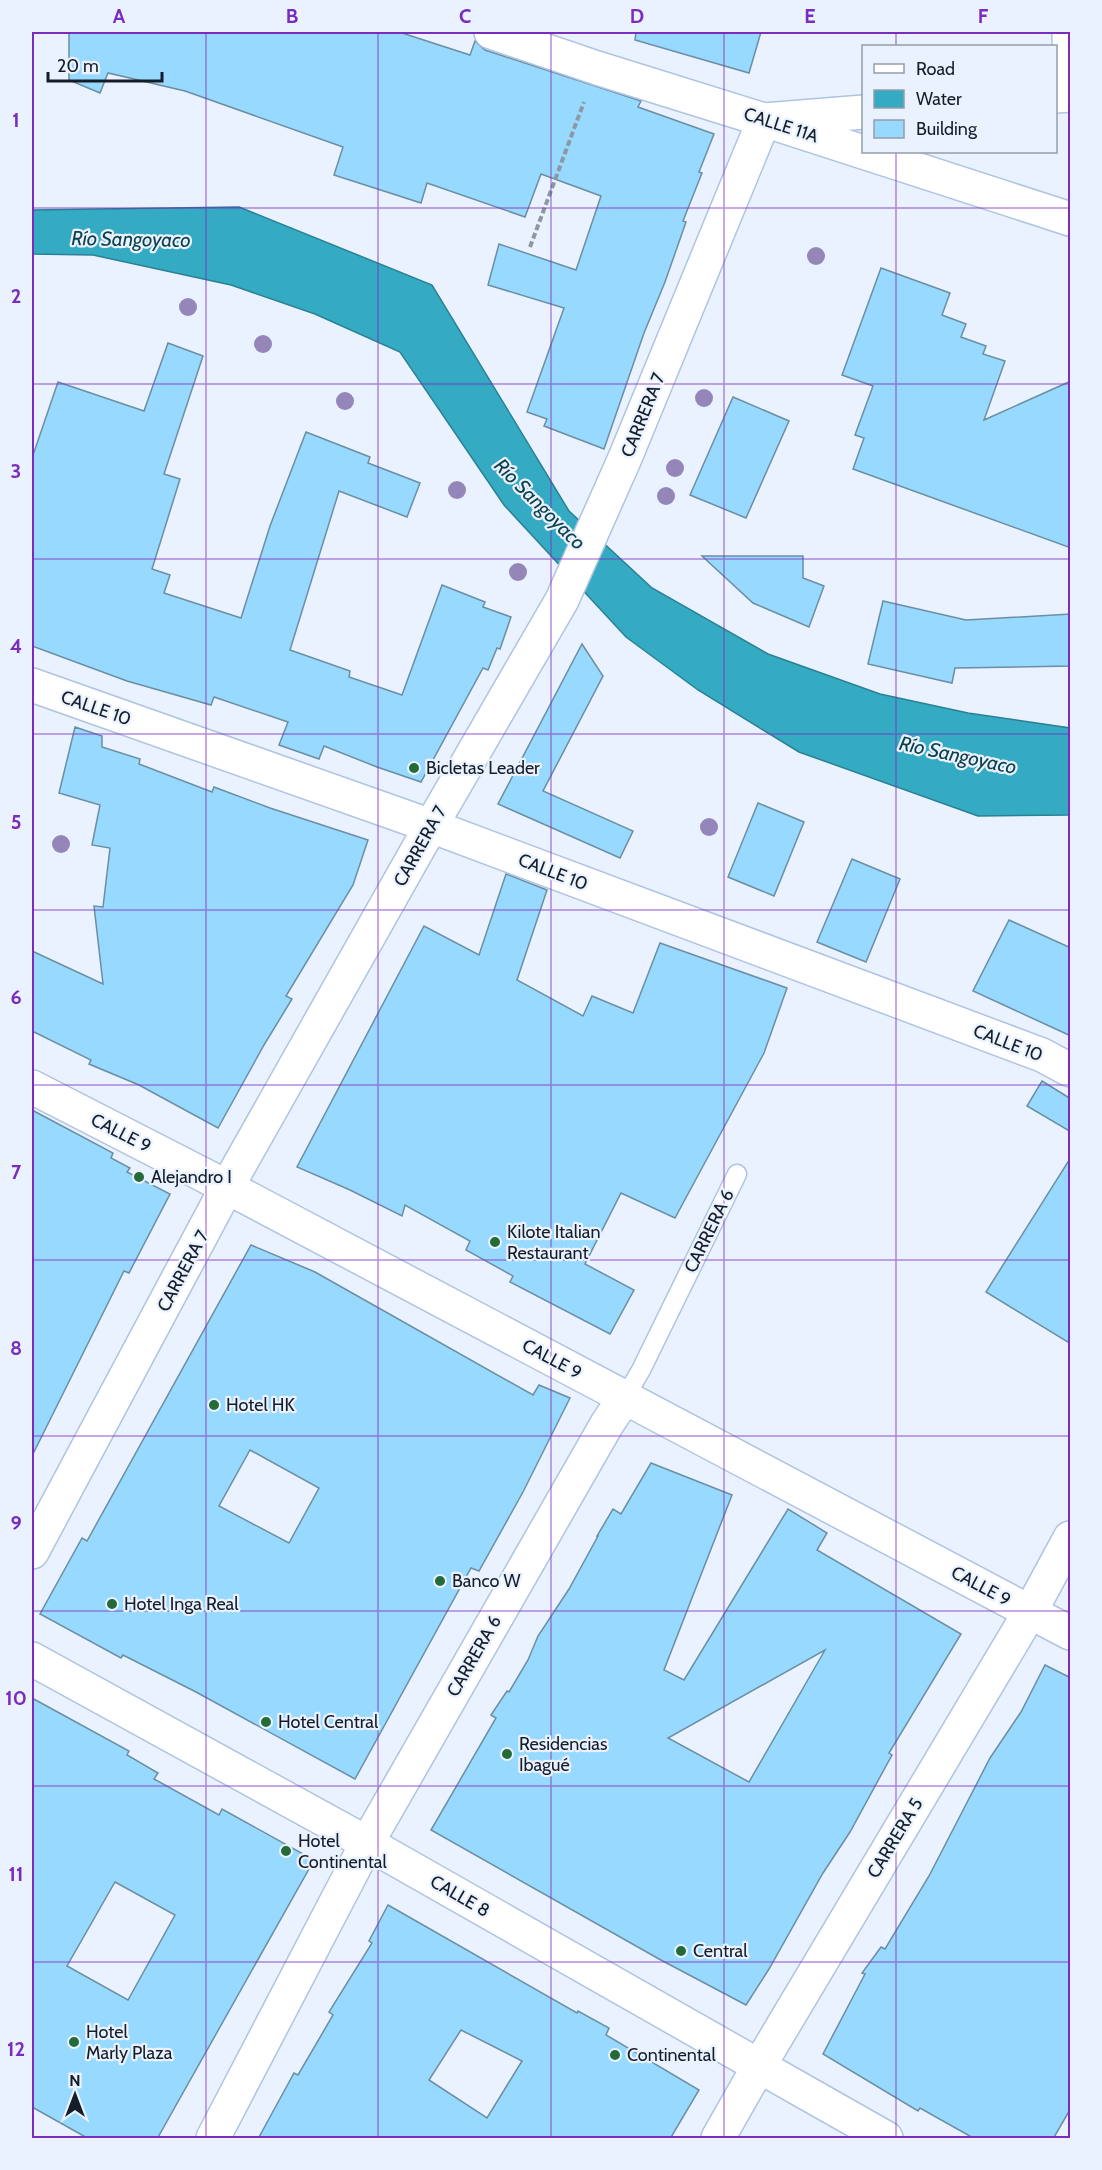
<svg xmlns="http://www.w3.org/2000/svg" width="1102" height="2170" viewBox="0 0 1102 2170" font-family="Cabin,sans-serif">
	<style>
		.water { fill: #34abc2; stroke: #2b8094; stroke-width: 1.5 }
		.building { fill: #97d9ff; stroke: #6c8ea2; stroke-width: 1.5; fill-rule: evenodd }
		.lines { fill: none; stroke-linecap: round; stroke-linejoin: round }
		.service-casing { stroke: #aec4e2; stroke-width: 21 }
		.minor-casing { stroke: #aec4e2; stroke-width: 36 }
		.tertiary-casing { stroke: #aec4e2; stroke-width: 36 }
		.secondary-casing { stroke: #aec4e2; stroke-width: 36 }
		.primary-casing { stroke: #aec4e2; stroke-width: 36 }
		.path { stroke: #8e97a2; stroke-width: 4; stroke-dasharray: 6 3; stroke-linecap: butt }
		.service { stroke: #fff; stroke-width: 18 }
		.minor { stroke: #fff; stroke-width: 33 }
		.tertiary { stroke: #fff; stroke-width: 33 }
		.secondary { stroke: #fff; stroke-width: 33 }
		.primary { stroke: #fff; stroke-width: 33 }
		.tree { fill: #9586ba }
		.grid { fill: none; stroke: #7b2cbf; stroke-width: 1.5; stroke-opacity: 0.55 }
		.poi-dot { fill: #246b38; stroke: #e9f2fe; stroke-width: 2 }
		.labels { text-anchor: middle; stroke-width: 4.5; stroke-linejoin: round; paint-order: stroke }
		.street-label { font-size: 18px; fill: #151d28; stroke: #e9f2fe }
		.poi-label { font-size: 18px; fill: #151d28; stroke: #e9f2fe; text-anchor: start }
		.water-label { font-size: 20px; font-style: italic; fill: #0c404a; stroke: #e9f2fe }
		.neatline { fill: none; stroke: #7b2cbf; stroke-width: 2 }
		.grid-label { font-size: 20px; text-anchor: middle; font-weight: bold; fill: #7b2cbf }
	</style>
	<rect width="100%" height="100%" fill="#e9f2fe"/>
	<path class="water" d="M239,207L432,285L569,511L652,588L768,654L880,694L968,713L1070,728V815L978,816L799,752L698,690L626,637L504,505L400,352L315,314L231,285L93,255L32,254V210Z"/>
	<g class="building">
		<path d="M69,32H399L470,55L475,41L485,50L641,101L638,107L714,134L699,172L702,173L683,221L686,222L665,282L644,333L604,449L544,426L547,419L527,412L564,308L488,285L499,244L576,270L601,196L541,174L525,217L427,183L421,203L334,175L343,147L185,91L108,73L100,93L69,80Z"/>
		<path d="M636,32H761L749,73L635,40Z"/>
		<path d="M881,268L950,293L942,315L966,324L961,337L986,346L983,354L1005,361L984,420L1071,381V548L853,469L864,438L855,435L873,386L842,375Z"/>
		<path d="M168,343L203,356L164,474L180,479L152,569L170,575L164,593L241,618L270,526L306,432L370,457L368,463L420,483L407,517L339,491L290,650L350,671L349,677L402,695L442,585L485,602L483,607L511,617L500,649L497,648L488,670L483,668L421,782L377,767L324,746L319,759L279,745L288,722L214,697L211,705L127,681L32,646V458L58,382L144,411Z"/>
		<path d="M733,397L789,421L746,518L690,495Z"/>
		<path d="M702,556H803V578L824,586L809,627L753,603Z"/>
		<path d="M883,601L966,620L1071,614V666L955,668L952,683L868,664Z"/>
		<path d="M582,644L603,676L543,791L633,831L620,858L498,804Z"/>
		<path d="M75,727L102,736V747L140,759L139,764L212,792L214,787L270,808L368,840L353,885L286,996L292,999L264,1045L218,1128L139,1085L89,1064L91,1060L32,1031V951L103,984L94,906L103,907L110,848L92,845L100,805L59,793Z"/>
		<path d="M758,803L804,822L774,896L728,877Z"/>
		<path d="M852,859L900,879L866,962L817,942Z"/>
		<path d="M506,874L547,890L517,980L583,1016L592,996L633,1013L660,943L787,988L764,1053L675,1218L621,1193L585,1264L634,1290L610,1334L510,1282L513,1276L466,1250L470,1241L405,1205L402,1216L350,1190L297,1167L424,926L479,955Z"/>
		<path d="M1009,920L1071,948V1036L973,991Z"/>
		<path d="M1042,1081L1071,1099V1132L1027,1106Z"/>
		<path d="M32,1110L113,1153L111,1158L130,1168L127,1172L170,1194L129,1273L124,1271L32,1456Z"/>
		<path d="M1071,1157V1344L986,1292Z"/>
		<path d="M251,1245L315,1272L533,1395L539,1385L570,1398L523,1492L479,1571L471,1568L355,1779L196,1692L123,1655L121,1658L40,1614L82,1538L87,1541ZM250,1450L319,1488L289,1543L219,1506Z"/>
		<path d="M651,1463L732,1495L664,1670L684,1680L788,1509L827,1533L817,1550L961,1634L889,1753L892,1755L850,1832L823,1873L769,1969L746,2005L659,1959L431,1830L496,1718L491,1715L507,1691L509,1692L528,1660L538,1636L569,1589L598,1536H597L613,1509L621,1514ZM825,1650L749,1782L668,1738Z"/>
		<path d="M1045,1665L1071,1678V2108L1053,2139H975L920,2108L918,2111L823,2054L865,1974L862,1973L881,1947L885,1949L929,1876L990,1758L1021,1712Z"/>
		<path d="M32,1698L129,1751L127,1755L158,1773L154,1779L219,1815L222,1809L314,1860L157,2139H89L32,2107ZM115,1882L175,1915L128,2000L67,1966Z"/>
		<path d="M388,1905L577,2013L578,2011L609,2028L606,2035L699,2090L670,2139H258L294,2073L298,2075L333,2015L329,2012L372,1943L369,1941ZM461,2030L522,2061L487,2118L429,2080Z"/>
	</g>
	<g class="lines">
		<defs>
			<path id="service" d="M625,1397L641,1370L737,1174"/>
			<g id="minor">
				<path d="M764,120L1070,219"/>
				<path d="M32,1552L227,1187"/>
				<path d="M1030,1612L1070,1633"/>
				<path d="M213,2138L367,1843L607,1424L625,1397"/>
			</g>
			<g id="tertiary">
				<path d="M491,32L597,68L764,120L864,112"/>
				<path d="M1056,96L1070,95L1069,32"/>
				<path d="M431,826L562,600L625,458L764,120"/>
			</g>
			<path id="secondary" d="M32,1659L367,1843L759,2066L718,2138"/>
			<g id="primary">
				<path d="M32,685L431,826L1042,1055L1070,1070"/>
				<path d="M32,1087L227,1187L1030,1612"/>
				<path d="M227,1187L431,826"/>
				<path d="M886,2138L759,2066L1030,1612L1070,1538"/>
			</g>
		</defs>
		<use href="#service" class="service-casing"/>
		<use href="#minor" class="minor-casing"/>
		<use href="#tertiary" class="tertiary-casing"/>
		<use href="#secondary" class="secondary-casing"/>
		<use href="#primary" class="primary-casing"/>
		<path class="path" d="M530,247L584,102"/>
		<use href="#service" class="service"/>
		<use href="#minor" class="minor"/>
		<use href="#tertiary" class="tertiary"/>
		<use href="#secondary" class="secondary"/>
		<use href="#primary" class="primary"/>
	</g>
	<g class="tree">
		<circle cx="816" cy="256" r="9"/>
		<circle cx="188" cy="307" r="9"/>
		<circle cx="263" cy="344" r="9"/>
		<circle cx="704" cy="398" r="9"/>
		<circle cx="345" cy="401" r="9"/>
		<circle cx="675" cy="468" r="9"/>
		<circle cx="457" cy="490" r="9"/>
		<circle cx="666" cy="496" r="9"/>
		<circle cx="518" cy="572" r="9"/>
		<circle cx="709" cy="827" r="9"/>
		<circle cx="61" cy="844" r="9"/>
	</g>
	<path class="grid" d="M206,32V2138M378,32V2138M551,32V2138M724,32V2138M896,32V46M896,152V2138M32,208H1070M32,384H1070M32,559H1070M32,734H1070M32,910H1070M32,1085H1070M32,1260H1070M32,1436H1070M32,1611H1070M32,1786H1070M32,1962H1070"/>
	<g class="poi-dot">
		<circle cx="414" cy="768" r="6"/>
		<circle cx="139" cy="1177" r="6"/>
		<circle cx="495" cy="1242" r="6"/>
		<circle cx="214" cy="1405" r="6"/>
		<circle cx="440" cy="1581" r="6"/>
		<circle cx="112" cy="1604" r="6"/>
		<circle cx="266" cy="1722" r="6"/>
		<circle cx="507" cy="1754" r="6"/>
		<circle cx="286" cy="1851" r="6"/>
		<circle cx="681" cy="1951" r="6"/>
		<circle cx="74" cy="2042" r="6"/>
		<circle cx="615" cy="2055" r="6"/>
	</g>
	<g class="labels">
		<g class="street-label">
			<text transform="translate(781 125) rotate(18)" y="6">CALLE 11A</text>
			<text transform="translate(643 415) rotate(-68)" y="6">CARRERA 7</text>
			<text transform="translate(96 708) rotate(19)" y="6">CALLE 10</text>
			<text transform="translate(420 846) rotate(-61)" y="6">CARRERA 7</text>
			<text transform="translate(553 872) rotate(21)" y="6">CALLE 10</text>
			<text transform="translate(1008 1043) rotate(21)" y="6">CALLE 10</text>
			<text transform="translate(121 1133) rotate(27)" y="6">CALLE 9</text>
			<text transform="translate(709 1231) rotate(-64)" y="6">CARRERA 6</text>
			<text transform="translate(183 1271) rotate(-62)" y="6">CARRERA 7</text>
			<text transform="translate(552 1359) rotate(28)" y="6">CALLE 9</text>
			<text transform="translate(981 1586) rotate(28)" y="6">CALLE 9</text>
			<text transform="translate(474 1656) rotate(-60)" y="6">CARRERA 6</text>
			<text transform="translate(895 1838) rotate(-59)" y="6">CARRERA 5</text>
			<text transform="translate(460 1896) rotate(30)" y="6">CALLE 8</text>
		</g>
		<g class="poi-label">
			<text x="426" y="774">Bicletas Leader</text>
			<text x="151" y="1183">Alejandro I</text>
			<text x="507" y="1238">Kilote Italian<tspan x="507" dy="21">Restaurant</tspan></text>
			<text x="226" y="1411">Hotel HK</text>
			<text x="452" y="1587">Banco W</text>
			<text x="124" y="1610">Hotel Inga Real</text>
			<text x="278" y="1728">Hotel Central</text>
			<text x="519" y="1750">Residencias<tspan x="519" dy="21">Ibagué</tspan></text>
			<text x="298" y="1847">Hotel<tspan x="298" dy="21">Continental</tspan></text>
			<text x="693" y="1957">Central</text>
			<text x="86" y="2038">Hotel<tspan x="86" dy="21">Marly Plaza</tspan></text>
			<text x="627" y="2061">Continental</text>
		</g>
		<g class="water-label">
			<text transform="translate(131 239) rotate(1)" y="7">Río Sangoyaco</text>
			<text transform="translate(540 504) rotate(45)" y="7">Río Sangoyaco</text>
			<text transform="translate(958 755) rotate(12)" y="7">Río Sangoyaco</text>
		</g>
	</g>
	<rect width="1102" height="2170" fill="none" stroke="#e9f2fe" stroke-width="66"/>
	<rect x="862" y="45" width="195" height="108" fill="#e9f2fe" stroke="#949da8" stroke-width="1.5"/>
	<rect x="874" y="64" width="30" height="9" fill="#ffffff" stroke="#949da8" stroke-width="1.5"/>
	<text x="916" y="75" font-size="18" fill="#151d28">Road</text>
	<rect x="874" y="90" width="30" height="18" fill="#34abc2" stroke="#949da8" stroke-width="1.5"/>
	<text x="916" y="105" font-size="18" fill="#151d28">Water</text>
	<rect x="874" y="120" width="30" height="18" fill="#97d9ff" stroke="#949da8" stroke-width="1.5"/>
	<text x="916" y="135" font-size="18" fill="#151d28">Building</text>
	<g transform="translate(75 2095)" stroke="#e9f2fe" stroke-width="4.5" paint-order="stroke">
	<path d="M0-4.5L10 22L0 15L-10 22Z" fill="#151d28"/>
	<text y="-9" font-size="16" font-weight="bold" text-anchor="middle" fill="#151d28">N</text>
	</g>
	<path d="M48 72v9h114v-9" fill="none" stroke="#151d28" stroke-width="3"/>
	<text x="57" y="72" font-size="18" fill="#151d28" stroke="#e9f2fe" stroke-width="4.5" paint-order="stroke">20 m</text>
	<rect x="33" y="33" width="1036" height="2104" class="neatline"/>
	<g class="grid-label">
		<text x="119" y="23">A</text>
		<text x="292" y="23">B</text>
		<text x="465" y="23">C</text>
		<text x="637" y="23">D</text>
		<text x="810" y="23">E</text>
		<text x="983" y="23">F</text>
		<text x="16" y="127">1</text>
		<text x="16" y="303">2</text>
		<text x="16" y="478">3</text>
		<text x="16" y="653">4</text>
		<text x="16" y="829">5</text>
		<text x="16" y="1004">6</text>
		<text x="16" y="1179">7</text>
		<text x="16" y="1355">8</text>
		<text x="16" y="1530">9</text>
		<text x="16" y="1705">10</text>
		<text x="16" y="1881">11</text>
		<text x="16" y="2056">12</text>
	</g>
</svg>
